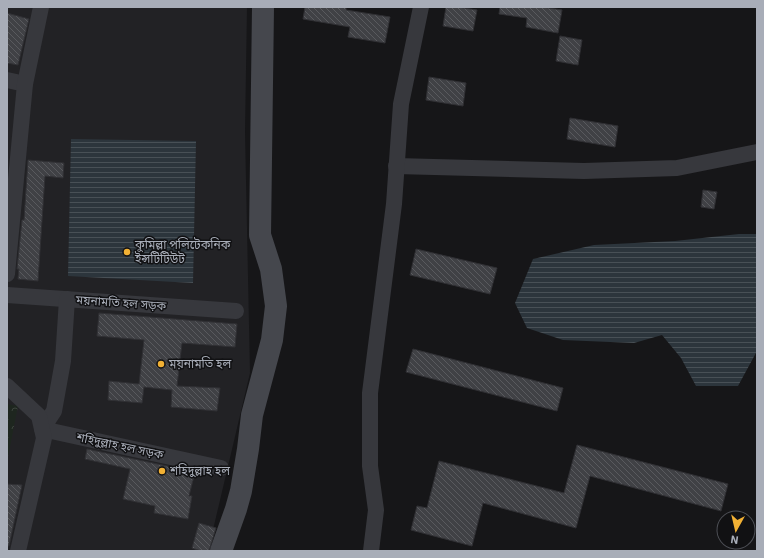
<svg xmlns="http://www.w3.org/2000/svg" width="764" height="558" viewBox="0 0 764 558" font-family="'IBM Plex Sans','Noto Sans Bengali',sans-serif">
	<style>
		.built { fill: #222225 }
		.forest { fill: url(#forest-crowns) }
		.water { fill: url(#water-rules) }
		.building { fill: url(#building-back-hatch); stroke: #303034 }
		.lines { fill: none; stroke-linecap: round; stroke-linejoin: round }
		.minor { stroke: #37383d; stroke-width: 16 }
		.secondary { stroke: #45474d; stroke-width: 22 }
		.poi-dot { fill: #f2b134; stroke: #111113; stroke-width: 1.5 }
		.labels { text-anchor: middle; stroke-width: 3; stroke-linejoin: round; paint-order: stroke }
		.poi-label { font-size: 12px; fill: #a8adb8; stroke: #111113; text-anchor: start }
		.street-label { font-size: 12px; fill: #a8adb8; stroke: #111113 }
	</style>
	<defs>
		<pattern id="forest-crowns" width="20" height="18" patternUnits="userSpaceOnUse"><rect width="20" height="18" fill="#1e261f"/><path d="M2 6a3 3 0 1 1 6 0M12 15a3 3 0 1 1 6 0" fill="none" stroke="#3c433d"/></pattern>
		<pattern id="water-rules" width="6" height="5" patternUnits="userSpaceOnUse"><rect width="6" height="5" fill="#2c353c"/><path d="M0 2.5h6" fill="none" stroke="#485056"/></pattern>
		<pattern id="building-back-hatch" width="6" height="6" patternUnits="userSpaceOnUse"><rect width="6" height="6" fill="#404145"/><path d="M-1 5l2 2M0 0l6 6M5-1l2 2" fill="none" stroke="#595a5e"/></pattern>
	</defs>
	<rect width="100%" height="100%" fill="#161618"/>
	<path class="built" d="M7,7H247L245,132L250,373L208,551H7Z"/>
	<path class="forest" d="M7,404L18,406L7,462Z"/>
	<g class="water">
		<path d="M71,139L196,141L193,283L68,276Z"/>
		<path d="M739,234H757V351L738,386H696L681,358L662,335L634,343L563,340L527,328L515,303L533,259L594,245L675,241Z"/>
	</g>
	<g class="building">
		<path d="M305,7H346V10L390,17L385,43L348,37L350,27L303,19Z"/>
		<path d="M446,7H458L477,10L473,31L443,26Z"/>
		<path d="M500,7H542L562,10L558,33L526,27L527,18L499,14Z"/>
		<path d="M7,13L29,19L18,65L7,63Z"/>
		<path d="M560,36L582,40L578,65L556,61Z"/>
		<path d="M429,77L466,83L463,106L426,100Z"/>
		<path d="M570,118L618,126L615,147L567,139Z"/>
		<path d="M28,160L64,163L63,178L45,176L38,281L18,279L19,269H17L22,220H24Z"/>
		<path d="M703,190L717,192L714,209L701,207Z"/>
		<path d="M416,249L497,268L490,294L410,275Z"/>
		<path d="M99,313L237,324L235,347L182,343L177,386L220,388L217,411L171,407L172,390L144,387L142,403L108,400L109,381L139,384L144,340L97,336Z"/>
		<path d="M413,349L563,388L557,411L406,372Z"/>
		<path d="M577,445L728,484L721,511L590,476L576,528L483,503L472,546L411,530L417,506L427,508L439,461L564,493Z"/>
		<path d="M87,449L195,472L189,496H192L188,519L154,513L155,506L123,499L130,469L85,459Z"/>
		<path d="M7,484L22,485L9,546H7Z"/>
		<path d="M199,523L216,528L209,551H201L192,548Z"/>
	</g>
	<g class="lines">
		<g class="minor">
			<path d="M7,80L25,84"/>
			<path d="M396,166L584,171L677,168L757,152"/>
			<path d="M7,274L25,84L41,7"/>
			<path d="M7,295L236,311"/>
			<path d="M67,299L63,361L54,411L42,429L221,468"/>
			<path d="M7,386L39,416L44,438L18,551"/>
			<path d="M371,551L376,510L370,466V393L394,204L401,104L421,7"/>
		</g>
		<path class="secondary" d="M221,551L236,509L241,491L248,449L252,415L272,340L276,306L271,269L260,235L263,7"/>
	</g>
	<g class="poi-dot">
		<circle cx="127" cy="252" r="4"/>
		<circle cx="161" cy="364" r="4"/>
		<circle cx="162" cy="471" r="4"/>
	</g>
	<g class="labels">
		<g class="poi-label">
			<text x="135" y="249">কুমিল্লা পলিটেকনিক<tspan x="135" dy="14">ইন্সটিটিউট</tspan></text>
			<text x="169" y="368">ময়নামতি হল</text>
			<text x="170" y="475">শহিদুল্লাহ হল</text>
		</g>
		<g class="street-label">
			<text transform="translate(121 303) rotate(4)" y="4">ময়নামতি হল সড়ক</text>
			<text transform="translate(120 446) rotate(12)" y="4">শহিদুল্লাহ হল সড়ক</text>
		</g>
	</g>
	<rect width="764" height="558" fill="none" stroke="#a8adb8" stroke-width="16"/>
	<g transform="translate(736 530) rotate(188)"><circle r="19" fill="#111113" stroke="#4d4f55"/>
	<path d="M0-3L7 15L0 10L-7 15Z" fill="#f2b134"/>
	<text y="-6" font-size="11" font-weight="bold" text-anchor="middle" fill="#a8adb8">N</text>
	</g>
</svg>
